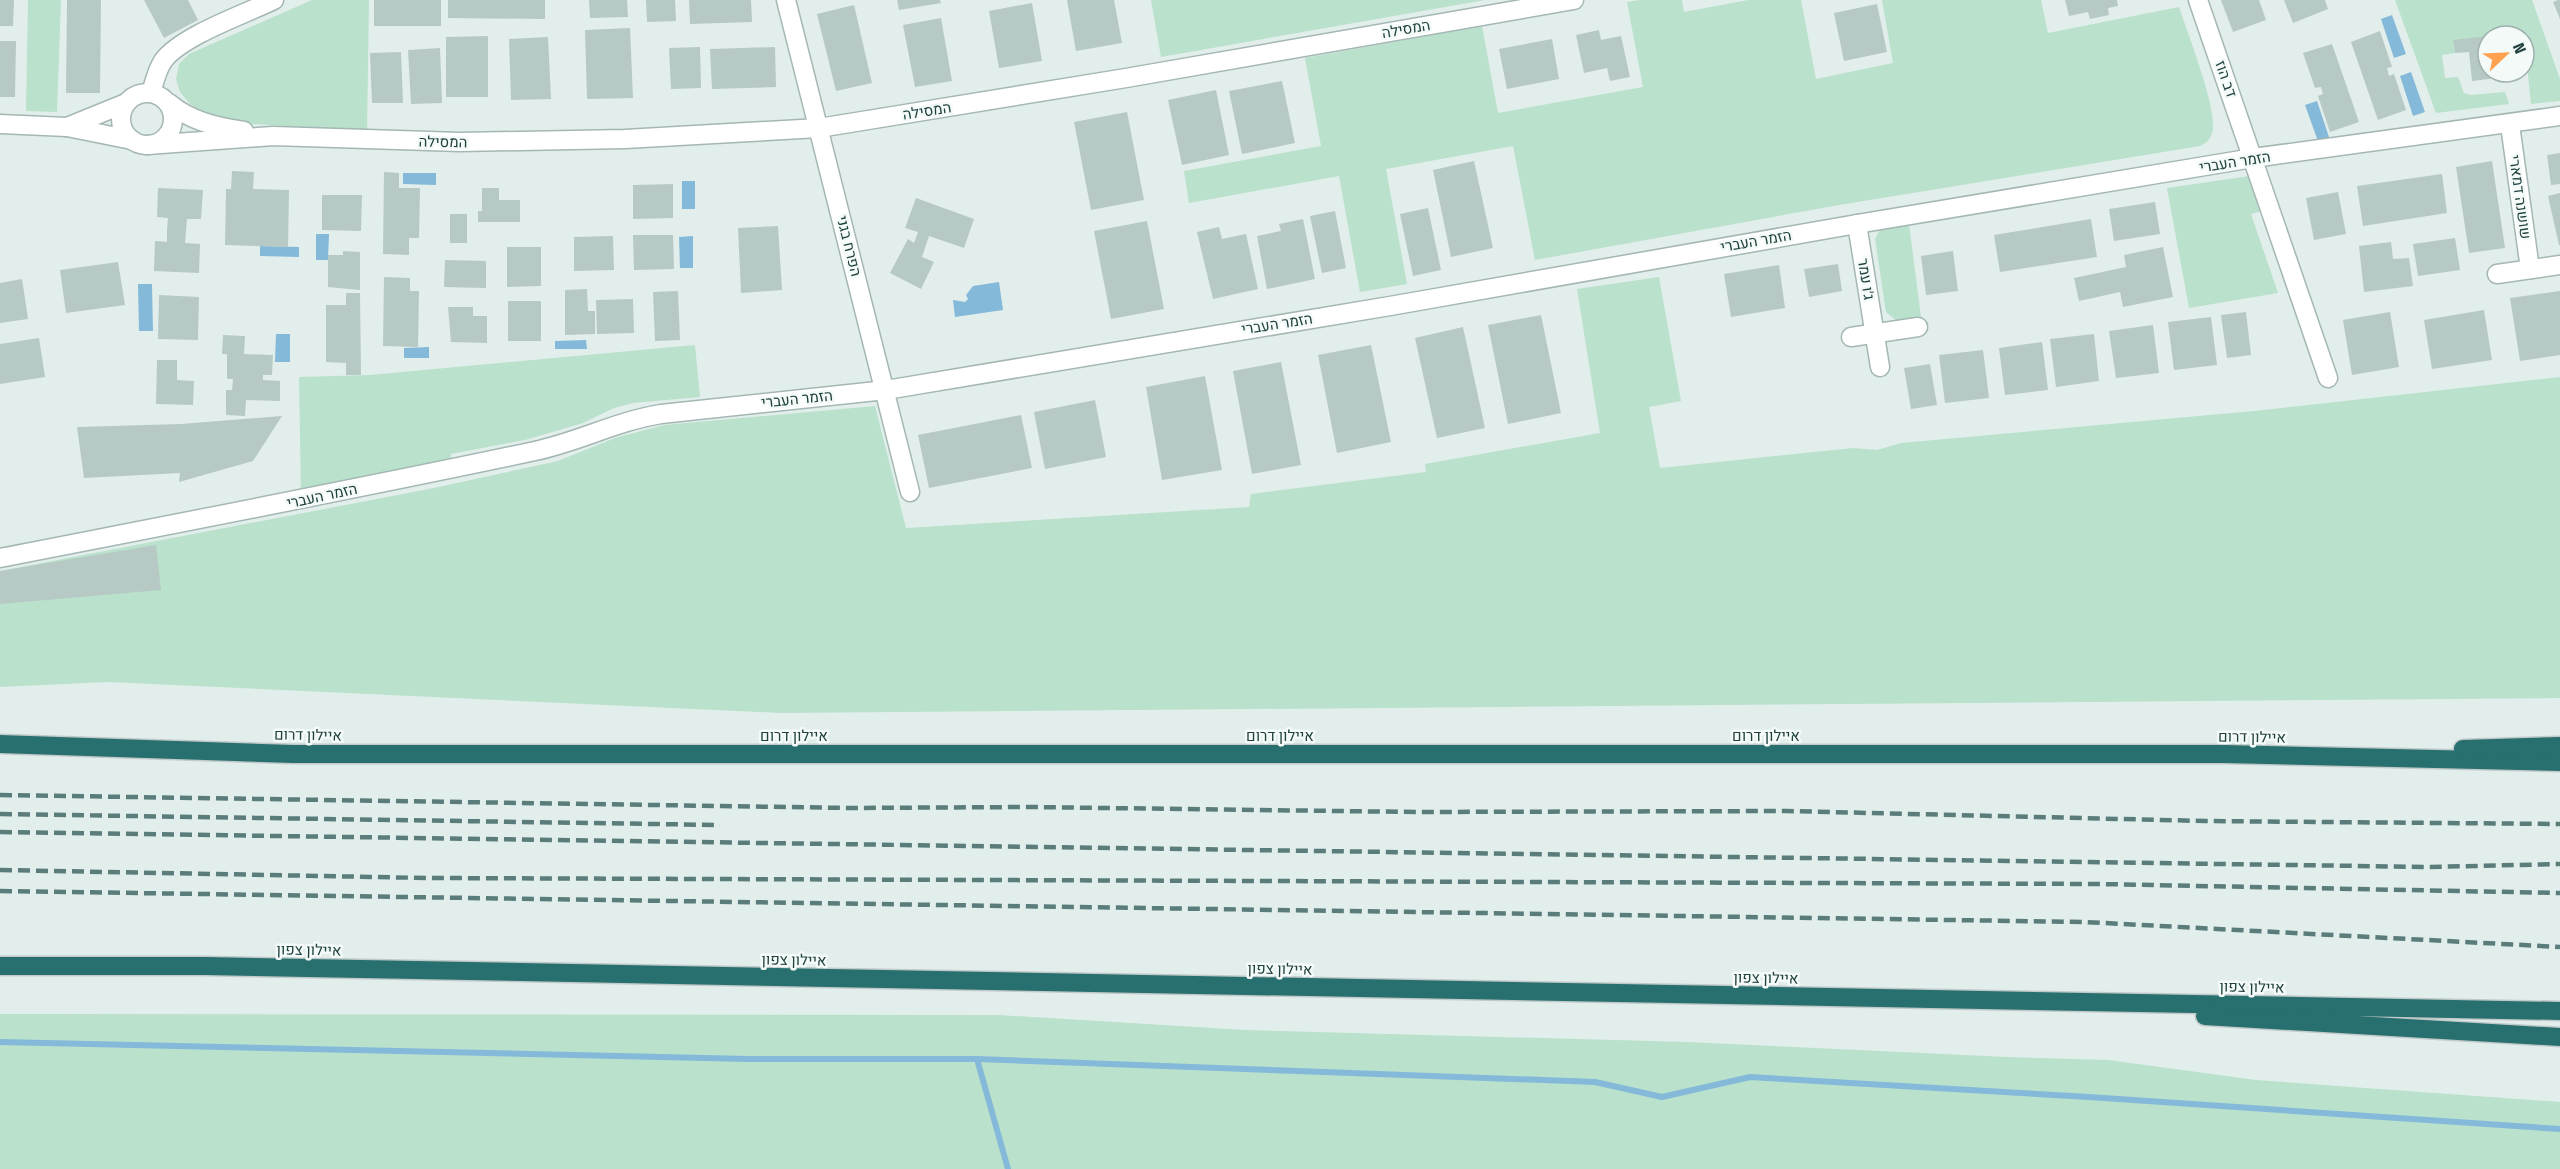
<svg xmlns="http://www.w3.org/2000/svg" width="2560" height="1169" viewBox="0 0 2560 1169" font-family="'Fira Sans Condensed',Heebo,sans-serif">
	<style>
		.green { fill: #b9e1cc }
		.water { fill: #84b9d9 }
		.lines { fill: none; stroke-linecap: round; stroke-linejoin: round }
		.stream { stroke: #84b9d9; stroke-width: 6 }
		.building { fill: #b7c9c5 }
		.minor-casing { stroke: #a4b7b4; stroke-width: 21 }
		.highway-casing { stroke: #c1cac9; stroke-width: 21 }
		.minor { stroke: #fff; stroke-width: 18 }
		.highway { stroke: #286f70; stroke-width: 18 }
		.rail { stroke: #5a7c7b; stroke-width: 4.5; stroke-dasharray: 12 6; stroke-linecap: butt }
		.labels { text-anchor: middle; stroke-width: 5; stroke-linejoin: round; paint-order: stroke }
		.street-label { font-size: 15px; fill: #20413f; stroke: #f3faf8 }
	</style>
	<rect width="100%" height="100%" fill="#e2eeeb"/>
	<g class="green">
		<path d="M28,0H61L57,112L26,111Z"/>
		<path d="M312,0H369L367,131L253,124L210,118L190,104L180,92L176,79L179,64L189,54Z"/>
		<path d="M1151,0H1485L1161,57Z"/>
		<path d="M1640,0H1682L1684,12L1748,0H1801L1816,79L1893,63L1882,0H2041L2048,33L2179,7C2187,32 2219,112 2212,133C2210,140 2206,143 2200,146L1839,205L1535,260L1513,146L1386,169L1407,284L1360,292L1339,176L1189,203L1184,171L1321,146L1305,58L1482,26L1498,113L1643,87L1627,2Z"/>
		<path d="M2395,0H2532L2560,79V101L2531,104L2524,36L2503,34L2453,41L2455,53L2442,55L2445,78L2458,77L2464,93L2471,95L2505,92L2509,104L2436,113Z"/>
		<path d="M2250,176L2265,210L2251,214L2278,293L2189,308L2167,188Z"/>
		<path d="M1909,224L1921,317L1897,321L1886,312L1875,239L1881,228Z"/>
		<path d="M1659,277L1681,401L1649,407L1660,468L1853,448L1877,450L1901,443L2254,411L2560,377V698L781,713L108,682L0,687V571L429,489L558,461L615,438L664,425L875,406L906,528L1249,507L1251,494L1426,472L1425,464L1600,433L1577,289Z"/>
		<path d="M695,345L700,397L633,403L614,408L583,423L525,440L451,454V465L301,495L299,377L370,375Z"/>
		<path d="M0,1014L998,1015L1245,1030L1687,1042L2007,1057L2108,1060L2256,1080L2560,1102V1169H0Z"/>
	</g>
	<g class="water">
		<path d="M2392,15L2406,54L2394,58L2381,19Z"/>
		<path d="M2411,72L2425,112L2413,116L2400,76Z"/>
		<path d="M2317,101L2330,140L2319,144L2305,105Z"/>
		<path d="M403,173H436V185L403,184Z"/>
		<rect x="682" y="181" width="13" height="28"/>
		<path d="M316,234H329L328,260H316Z"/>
		<path d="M693,236V268H680L679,237Z"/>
		<path d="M260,246L299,247V257L260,256Z"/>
		<path d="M999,282L1003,310L955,317L953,300L965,302L968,299L966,295L973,286Z"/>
		<path d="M138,284H152L153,331H139Z"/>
		<path d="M276,334H290V362H275Z"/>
		<path d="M586,340L587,349H555V341Z"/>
		<path d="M429,347V358H404V348Z"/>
	</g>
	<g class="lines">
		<g class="stream">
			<path d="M0,1042L749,1059H977L1595,1082L1662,1097L1750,1077L2089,1097L2560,1129"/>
			<path d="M977,1059L1008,1169"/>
		</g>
	</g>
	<g class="building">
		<path d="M0,0H14L13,26H0Z"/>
		<path d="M67,0H101L100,93H66Z"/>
		<path d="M144,0H188L198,20L164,38Z"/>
		<rect x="374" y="0" width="67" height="26"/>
		<path d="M448,0H545V19L448,18Z"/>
		<path d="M589,0H627L628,17L590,18Z"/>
		<path d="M646,0H675L676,21L647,22Z"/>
		<path d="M689,0H751L752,22L690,24Z"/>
		<path d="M897,0H940L941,3L899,10Z"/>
		<path d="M1067,0H1114L1122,43L1076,51Z"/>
		<path d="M2065,0H2117L2118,6L2108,8L2109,15L2090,19L2088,12L2069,16Z"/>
		<path d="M2221,0H2259L2266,20L2233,32Z"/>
		<path d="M2284,0H2325L2328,9L2293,23Z"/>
		<path d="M2558,0H2560V19L2553,2Z"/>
		<path d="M1032,3L1042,61L999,68L989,11Z"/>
		<path d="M1877,4L1887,52L1844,61L1834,13Z"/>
		<path d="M854,5L872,83L836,91L817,14Z"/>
		<path d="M941,18L952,81L915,87L903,25Z"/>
		<path d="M630,28L633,98L587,99L585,30Z"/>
		<path d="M1599,30L1601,40L1621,36L1630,77L1610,81L1607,68L1584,73L1576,35Z"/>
		<path d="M2380,31L2392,67L2387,68L2389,76L2394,74L2406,110L2378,120L2351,42Z"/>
		<path d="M488,36V97H446V37Z"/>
		<path d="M2488,36V72H2505L2506,77L2472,81L2469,52L2455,53L2453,40Z"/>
		<path d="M548,37L551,99L511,100L509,39Z"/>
		<path d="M1552,39L1559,79L1507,89L1499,49Z"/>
		<path d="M0,41H16L15,97H0Z"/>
		<path d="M2332,44L2359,122L2330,132L2318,96L2323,94L2321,87L2315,88L2303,53Z"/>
		<path d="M700,47L701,88L671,89L669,48Z"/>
		<path d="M775,47L776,87L712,89L710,49Z"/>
		<path d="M440,48L442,103L411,104L408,50Z"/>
		<path d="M401,52L403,103H372L370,53Z"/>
		<path d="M1282,81L1295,143L1242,154L1229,91Z"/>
		<path d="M1216,90L1229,155L1182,165L1168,100Z"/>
		<path d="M1127,112L1144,200L1091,210L1074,122Z"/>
		<path d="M2560,153V184L2551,185L2547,155Z"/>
		<path d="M1474,161L1493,248L1451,257L1433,170Z"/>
		<path d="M2492,161L2505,248L2469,253L2456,167Z"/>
		<path d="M232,171L254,172L253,189L289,190L288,247L225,245L226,189H231Z"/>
		<path d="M384,172L399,173V188H420L419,238H409V255L383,254Z"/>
		<path d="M2442,174L2447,213L2363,226L2357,186Z"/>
		<path d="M673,184V218L633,219V185Z"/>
		<path d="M158,188L203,190L201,219H187L185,243L200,244L199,273L154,271L155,241L167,242V230L168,218L157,217Z"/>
		<path d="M482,188H499V200H520V222H478V211H482Z"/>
		<path d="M2338,192L2346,234L2314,240L2306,198Z"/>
		<path d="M2560,193V245H2559L2548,196Z"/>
		<path d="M322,195H362L361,231L322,230Z"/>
		<path d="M916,198L974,219L964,248L929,236L922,257L934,262L921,289L890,273L908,239L914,243L918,232L905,228Z"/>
		<path d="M2155,202L2160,234L2114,241L2109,209Z"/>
		<path d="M1428,208L1441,270L1413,276L1400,214Z"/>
		<path d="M1335,211L1346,268L1322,273L1310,216Z"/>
		<rect x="450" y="214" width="17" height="29"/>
		<path d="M1303,219L1315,279L1267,289L1257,236L1281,231L1279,224Z"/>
		<path d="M2091,219L2097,257L2000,272L1994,235Z"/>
		<path d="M1147,221L1164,309L1111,319L1094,231Z"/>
		<path d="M778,226L782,290L741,293L738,228Z"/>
		<path d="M1219,227L1222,239L1246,234L1258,289L1213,299L1197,232Z"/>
		<path d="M633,235H673L674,269L634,270Z"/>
		<path d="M613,236L614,270L574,271V237Z"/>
		<path d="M2455,238L2460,270L2418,276L2413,244Z"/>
		<path d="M2391,242L2393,259L2409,258L2413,286L2364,292L2359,246Z"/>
		<path d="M507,247H541V286L507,287Z"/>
		<path d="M2163,247L2173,297L2123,307L2120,292L2079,301L2074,278L2126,267L2124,255Z"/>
		<path d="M343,251L360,252V290L328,287V255H343Z"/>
		<path d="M1953,251L1958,291L1926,295L1921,256Z"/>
		<path d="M445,260L486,261V288L444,287Z"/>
		<path d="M118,262L125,305L66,313L60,270Z"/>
		<path d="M1838,264L1842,291L1809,297L1804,269Z"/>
		<path d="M1779,265L1785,308L1731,317L1724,274Z"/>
		<path d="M384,277L410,278V291H419L418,347L383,346Z"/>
		<path d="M22,279L28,319L0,323V283Z"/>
		<path d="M587,289L588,311H595V334L565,335V290Z"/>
		<path d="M678,291L680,340L655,341L653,292Z"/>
		<path d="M2560,291V355L2520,361L2510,298Z"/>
		<path d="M346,293H360L361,375H346V363L326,362V305H346Z"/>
		<path d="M159,295L199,297L198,340L158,339Z"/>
		<path d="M633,299L634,333L597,334L596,300Z"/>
		<rect x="508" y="301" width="33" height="40"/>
		<path d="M448,307H473V316H487V343L451,342Z"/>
		<path d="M2484,310L2492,360L2432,369L2424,320Z"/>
		<path d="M2246,312L2251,355L2227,358L2221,315Z"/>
		<path d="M2390,312L2399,367L2352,375L2343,320Z"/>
		<path d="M1541,315L1561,413L1508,424L1488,325Z"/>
		<path d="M2211,317L2217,365L2174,370L2168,322Z"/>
		<path d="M2153,325L2159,373L2116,378L2109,331Z"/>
		<path d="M1463,327L1485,428L1437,438L1415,338Z"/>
		<path d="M2094,334L2099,381L2056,387L2050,339Z"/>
		<path d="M223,335L245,336L244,354L273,355L272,375H263V380L280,381V401L246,400L245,416L226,415V390H232L233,379H227V354H222Z"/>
		<path d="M39,338L45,377L0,384V344Z"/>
		<path d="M2042,342L2048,390L2005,395L1999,348Z"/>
		<path d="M1371,345L1391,442L1337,453L1318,355Z"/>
		<path d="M1983,350L1989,398L1945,403L1939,355Z"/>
		<path d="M157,360H177V380L194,381L193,405L156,404Z"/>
		<path d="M1281,362L1301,465L1252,474L1233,371Z"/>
		<path d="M1930,364L1937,405L1911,409L1904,368Z"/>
		<path d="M1205,376L1222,470L1162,480L1146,387Z"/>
		<path d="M1095,400L1106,457L1045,469L1034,412Z"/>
		<path d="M1021,415L1032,468L929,488L918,435Z"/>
		<path d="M282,416L253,461L179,482L180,473L84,478L77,427L181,424Z"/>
		<path d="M156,545L161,590L0,604V571Z"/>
	</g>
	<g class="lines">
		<defs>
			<g id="minor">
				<path d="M786,0L910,492"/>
				<path d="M2198,0L2328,378"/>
				<circle cx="147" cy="119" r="26"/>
				<path d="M151,93C154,83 157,70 163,61C181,36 245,14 274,0"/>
				<path d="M169,103C190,121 217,127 244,131"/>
				<path d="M0,124L67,127L132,140"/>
				<path d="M2510,125L2530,269"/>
				<path d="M67,127L126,103"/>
				<path d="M147,145L273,136L460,142L625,139L819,128L1126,78L1574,0"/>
				<path d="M1857,224L1880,367"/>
				<path d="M2497,274L2560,265"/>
				<path d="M1851,337L1918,327"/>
				<path d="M0,558C179,523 357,489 535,451C578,442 617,421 661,414L886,390L1390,306L1857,224L2253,158L2560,116"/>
			</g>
			<g id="highway">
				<path d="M0,744L293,754H2224L2560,762"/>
				<path d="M2463,749L2560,746"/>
				<path d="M0,966H205L2560,1011"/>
				<path d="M2205,1016L2560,1037"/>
			</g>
		</defs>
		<use href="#minor" class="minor-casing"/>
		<use href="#highway" class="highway-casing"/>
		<use href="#minor" class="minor"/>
		<use href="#highway" class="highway"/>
		<g class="rail">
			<path d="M0,795L851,808L1029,807L1415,812L1787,811L2205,821L2560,824"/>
			<path d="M0,814L720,825"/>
			<path d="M0,832L2430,867L2560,864"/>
			<path d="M0,870L428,878L2099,884L2560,893"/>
			<path d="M0,891L2085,922L2560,947"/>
		</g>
	</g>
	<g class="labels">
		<g class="street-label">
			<text transform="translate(1406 29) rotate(-10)" y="5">המסילה</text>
			<text transform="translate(2226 79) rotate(71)" y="5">דב הוז</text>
			<text transform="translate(927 111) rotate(-9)" y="5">המסילה</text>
			<text transform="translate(443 142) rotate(1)" y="5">המסילה</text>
			<text transform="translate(2235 162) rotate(-9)" y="5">הזמר העברי</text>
			<text transform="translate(2520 197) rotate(82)" y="5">שושנה דמארי</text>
			<text transform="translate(1756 241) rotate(-10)" y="5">הזמר העברי</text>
			<text transform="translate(849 246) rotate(76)" y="5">הפרח בגני</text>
			<text transform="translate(1866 279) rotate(81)" y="5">ג׳ו עמר</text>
			<text transform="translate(1277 324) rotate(-9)" y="5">הזמר העברי</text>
			<text transform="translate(797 399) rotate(-6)" y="5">הזמר העברי</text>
			<text transform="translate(322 496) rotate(-12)" y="5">הזמר העברי</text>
			<text transform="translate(308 735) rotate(1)" y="5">איילון דרום</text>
			<text x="794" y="741">איילון דרום</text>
			<text x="1280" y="741">איילון דרום</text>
			<text x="1766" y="741">איילון דרום</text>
			<text transform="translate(2252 737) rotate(1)" y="5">איילון דרום</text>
			<text transform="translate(309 950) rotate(1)" y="5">איילון צפון</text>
			<text transform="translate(794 960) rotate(1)" y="5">איילון צפון</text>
			<text transform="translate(1280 969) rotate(1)" y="5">איילון צפון</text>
			<text transform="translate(1766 978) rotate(1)" y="5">איילון צפון</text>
			<text transform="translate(2252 987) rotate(1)" y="5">איילון צפון</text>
		</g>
	</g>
	<g transform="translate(2506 54) rotate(67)"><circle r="28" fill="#f3faf8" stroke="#9fb0ae" stroke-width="1.5"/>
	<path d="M0-4.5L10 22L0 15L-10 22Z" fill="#ffa14f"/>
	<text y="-9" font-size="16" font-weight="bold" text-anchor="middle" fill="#20413f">N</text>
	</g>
</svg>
